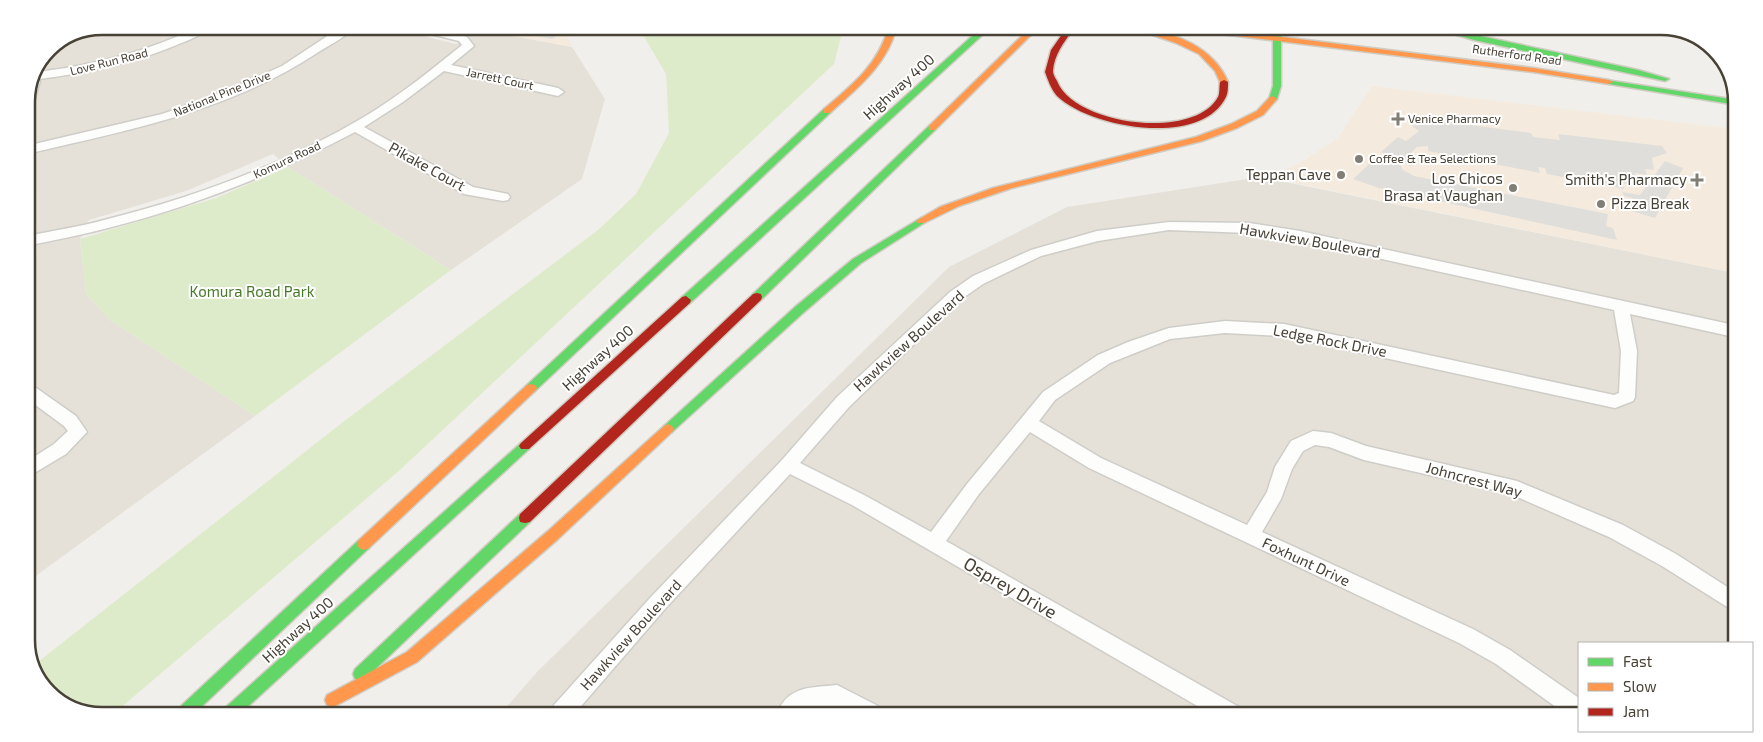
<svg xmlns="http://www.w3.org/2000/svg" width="1763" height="742" viewBox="0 0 1763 742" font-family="'Exo 2',sans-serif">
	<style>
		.residential { fill: #e5e1d8 }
		.commercial { fill: #f4ebde }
		.green { fill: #deebcb }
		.parking { fill: #e0deda }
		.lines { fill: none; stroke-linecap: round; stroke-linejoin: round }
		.street-casing { stroke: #cfcdc8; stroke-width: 3 }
		.fast-casing { stroke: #d0ccc2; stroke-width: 3 }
		.slow-casing { stroke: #d0ccc2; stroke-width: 3 }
		.jam-casing { stroke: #d0ccc2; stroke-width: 3 }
		.street { fill: #fdfdfc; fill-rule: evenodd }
		.fast { fill: #63d668; fill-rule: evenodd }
		.slow { fill: #ff974d; fill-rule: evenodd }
		.jam { fill: #b3261e; fill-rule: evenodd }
		.poi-dot { fill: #827e75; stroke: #fff; stroke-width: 2 }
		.labels { text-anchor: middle; stroke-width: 4; stroke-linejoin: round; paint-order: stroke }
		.far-street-label { font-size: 12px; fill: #474136; stroke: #fff }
		.far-poi-label { font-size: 12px; fill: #474136; stroke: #fff; text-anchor: start }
		.street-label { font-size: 15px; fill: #474136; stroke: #fff }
		.poi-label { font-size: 15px; fill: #474136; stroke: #fff; text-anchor: end }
		.park-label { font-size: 15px; fill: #477a29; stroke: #fff }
		.near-street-label { font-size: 18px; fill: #474136; stroke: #fff }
		.rim { fill: none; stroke: #474136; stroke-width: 2.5 }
	</style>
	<rect width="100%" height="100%" fill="#f1efeb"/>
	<g class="residential">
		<path d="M102,26L388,27L456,44L476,29L572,47L605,99L582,179L451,270L288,167L273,154L186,191L89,220L80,239L86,294L110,320L255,416L26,583V98L49,48Z"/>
		<path d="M1260,177L1735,273L1731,640L1728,643H1579V715L502,712L537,672L949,267L1067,207Z"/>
	</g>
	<g class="commercial">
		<path d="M467,28H564L572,47L476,29Z"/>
		<path d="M1372,86L1736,129L1735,273L1294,183L1278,173L1301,162L1338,138Z"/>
	</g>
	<g class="green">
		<path d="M639,28L843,29L834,64L400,470L118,710H73L42,686L34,665L343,422L598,230L636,194L669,133L666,74Z"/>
		<path d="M288,167L451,270L255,416L110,320L86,294L80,239L216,198Z"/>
	</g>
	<g class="parking">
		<path d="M495,28H528L559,34L552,39Z"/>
		<path d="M1430,120L1531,133L1533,137L1560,140L1558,134L1662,146L1667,153L1652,158L1654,170L1645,169L1647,175L1635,173L1638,186L1622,183L1624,189L1547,174L1545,168L1538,167L1540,173L1428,151V146L1417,147L1411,153L1418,157L1410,166L1402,162L1400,164L1403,170L1414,176L1608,214L1606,226L1613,228L1617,240L1379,188L1353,179L1379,155L1387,159L1390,157L1381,152L1398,137L1406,141L1419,131L1412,126L1424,121L1430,124Z"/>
		<path d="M1665,161L1683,168L1655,218L1618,207L1622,199L1634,204L1636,199L1624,196L1622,192L1640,195Z"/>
	</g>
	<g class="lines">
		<defs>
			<g id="street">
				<path d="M198,27H211C205,34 193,38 184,42C138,62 89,73 39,79L40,81L32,108L26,112V98L38,72C94,65 147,52 198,27Z"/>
				<path d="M341,27H354C345,38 329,45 317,53C227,112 128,130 26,154V146L162,114L209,98L282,66Z"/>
				<path d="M409,27H429L467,37L474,46L451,65L558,88L564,92L558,96L444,71L403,102L364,127L473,187L508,194L510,197L508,200L503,201L464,194L355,132C277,173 194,206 108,228C81,235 54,240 26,246V236C52,231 79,227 104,220C193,198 285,164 364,117C399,96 430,71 462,45L459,41L410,29Z"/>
				<path d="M1169,222L1249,223L1300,231L1734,325V337L1630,314L1637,351L1635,397L1633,401L1615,408L1284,336L1225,333L1170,339L1110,363L1055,400L1039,421L1101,458L1247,525L1267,492L1275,467L1291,441L1313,431L1331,433L1366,446L1517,481L1623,525L1676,554L1732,590V610L1662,566L1609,537L1508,493L1364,460L1329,447L1315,445L1303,451L1292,469L1281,499L1262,532L1473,629L1510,650L1579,698V715H1567L1496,664L1459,643L1089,468L1030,432L979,494L946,541L1239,707L1242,714H1211L852,505L790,474L664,610L576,712H551L554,705L650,598L782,460L837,397L950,292L973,276L1031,250L1097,231ZM1169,230L1249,233L1300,241L1614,310L1621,351L1619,393L1614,395L1284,324L1225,321L1169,328L1128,342L1098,355L1043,392L967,484L931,532L864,495L800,463L849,407L960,300L983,284L1041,256L1098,241Z"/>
				<path d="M26,383L32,385L76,416L87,432L66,454L26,478V462L54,444L68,431L64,426L26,398Z"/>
				<path d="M837,685L878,706L881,713H849L835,706L805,710L802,713H777C789,685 811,688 837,685Z"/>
			</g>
			<g id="fast">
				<path d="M980,29H989L690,303H682L681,300L682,297Z"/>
				<path d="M1273,30H1281V86L1277,99L1273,102L1269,99L1273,86Z"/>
				<path d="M1443,31H1457L1638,70L1669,79L1665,81L1474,40Z"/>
				<path d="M1606,80L1737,100V105L1609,84L1605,82Z"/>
				<path d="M827,108L831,111L830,113L535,391H527L525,388L527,385L824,109Z"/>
				<path d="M932,125L935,126V130L761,300H753L752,297L753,294L929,126Z"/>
				<path d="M921,218L924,219L926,221L924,223L861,263L803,313L672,432H664L662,429L664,426L795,307L853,259Z"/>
				<path d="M525,441L529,443L531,446L529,449L243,711H225L227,706L521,443Z"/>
				<path d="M525,513L530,514L531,518L530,522L365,679L360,681L355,679L353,674L355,669L520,514Z"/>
				<path d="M364,538L369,540L371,544L369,548L197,711L180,710L182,705L359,540Z"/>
			</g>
			<g id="slow">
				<path d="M888,29H896C886,66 857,88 830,113H824V109C851,86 878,65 888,29Z"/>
				<path d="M1028,30H1036L935,130H929V126Z"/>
				<path d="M1138,30C1174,30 1214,48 1228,82L1221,84L1215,71L1199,54L1176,43Z"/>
				<path d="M1200,30H1225L1533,68L1609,80L1613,82L1609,84L1533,72L1204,32Z"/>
				<path d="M1273,96L1277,99L1263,115L1237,128L1202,141L1012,188L959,206L924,223H918L916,221L940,207L993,188L1196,137L1231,124L1257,111L1270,97Z"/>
				<path d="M531,384L535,385L537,388L535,391L369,548L364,550L359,548L357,544L359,540L527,385Z"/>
				<path d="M668,424L672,426L674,429L672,432L558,539L417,662L337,705L332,707L327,705L325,700L327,695L407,652L548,531L664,426Z"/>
			</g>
			<g id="jam">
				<path d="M1065,30H1073C1064,42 1054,55 1053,71C1053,74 1055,78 1057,81C1074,125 1194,141 1218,97C1220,93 1219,87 1220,82L1224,80L1228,82C1228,87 1228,93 1226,97C1201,148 1090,128 1057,96C1051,89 1048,80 1045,72L1051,50Z"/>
				<path d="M757,293L761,294L762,297L761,300L530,522L525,523L520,522L519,518L520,514L753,294Z"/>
				<path d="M686,296L691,300L690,303L529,449H521L519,446L521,443L682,297Z"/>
			</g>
		</defs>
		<use href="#street" class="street-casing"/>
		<use href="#fast" class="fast-casing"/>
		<use href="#slow" class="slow-casing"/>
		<use href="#jam" class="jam-casing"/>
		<use href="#street" class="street"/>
		<use href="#fast" class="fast"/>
		<use href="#slow" class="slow"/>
		<use href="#jam" class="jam"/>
	</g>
	<g class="poi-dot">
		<path d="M1395.5 111.5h5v5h5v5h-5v5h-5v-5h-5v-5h5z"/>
		<circle cx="1359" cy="159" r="5"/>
		<circle cx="1341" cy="175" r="5"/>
		<path d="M1694.5 172.5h5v5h5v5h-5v5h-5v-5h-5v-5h5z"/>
		<circle cx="1513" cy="188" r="5"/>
		<circle cx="1601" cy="204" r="5"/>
	</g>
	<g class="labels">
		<g class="far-street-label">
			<text transform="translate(1517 55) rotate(8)" y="4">Rutherford Road</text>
			<text transform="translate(109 62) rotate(-14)" y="4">Love Run Road</text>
			<text transform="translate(500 79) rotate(12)" y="4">Jarrett Court</text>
			<text transform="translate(222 94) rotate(-22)" y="4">National Pine Drive</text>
			<text transform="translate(287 160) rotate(-25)" y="4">Komura Road</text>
		</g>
		<g class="far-poi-label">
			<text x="1408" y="123">Venice Pharmacy</text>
			<text x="1369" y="163">Coffee &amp; Tea Selections</text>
		</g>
		<g class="street-label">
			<text transform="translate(899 87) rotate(-42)" y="5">Highway 400</text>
			<text transform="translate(427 167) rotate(29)" y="5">Pikake Court</text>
			<text transform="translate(1310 241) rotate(10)" y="5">Hawkview Boulevard</text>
			<text transform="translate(909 341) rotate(-42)" y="5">Hawkview Boulevard</text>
			<text transform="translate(1330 341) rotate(11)" y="5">Ledge Rock Drive</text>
			<text transform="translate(598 358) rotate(-42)" y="5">Highway 400</text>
			<text transform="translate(1474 480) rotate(15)" y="5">Johncrest Way</text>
			<text transform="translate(1306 562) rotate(25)" y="5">Foxhunt Drive</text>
			<text transform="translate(298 630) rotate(-42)" y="5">Highway 400</text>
			<text transform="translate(631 635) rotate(-48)" y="5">Hawkview Boulevard</text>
		</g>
		<g class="poi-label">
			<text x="1331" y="180">Teppan Cave</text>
			<text x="1503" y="184">Los Chicos<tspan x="1503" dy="17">Brasa at Vaughan</tspan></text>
			<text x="1687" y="185">Smith's Pharmacy</text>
			<text x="1611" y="209" text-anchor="start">Pizza Break</text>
		</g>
		<g class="park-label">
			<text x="252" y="297">Komura Road Park</text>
		</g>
		<g class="near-street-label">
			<text transform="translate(1010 588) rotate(30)" y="6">Osprey Drive</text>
		</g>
	</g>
	<path d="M0 0H1763V742H0ZM102 35H1661A67 67 0 0 1 1728 102V640A67 67 0 0 1 1661 707H102A67 67 0 0 1 35 640V102A67 67 0 0 1 102 35Z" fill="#fff" fill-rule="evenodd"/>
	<path class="rim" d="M102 35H1661A67 67 0 0 1 1728 102V640A67 67 0 0 1 1661 707H102A67 67 0 0 1 35 640V102A67 67 0 0 1 102 35Z"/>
	<rect x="1578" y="642" width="175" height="90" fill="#ffffff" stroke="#b5b3af"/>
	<rect x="1588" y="658" width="25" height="8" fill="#63d668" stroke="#b5b3af"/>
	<text x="1623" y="667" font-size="15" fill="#474136">Fast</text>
	<rect x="1588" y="683" width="25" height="8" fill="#ff974d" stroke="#b5b3af"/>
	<text x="1623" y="692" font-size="15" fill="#474136">Slow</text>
	<rect x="1588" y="708" width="25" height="8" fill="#b3261e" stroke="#b5b3af"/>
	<text x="1623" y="717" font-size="15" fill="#474136">Jam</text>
</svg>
